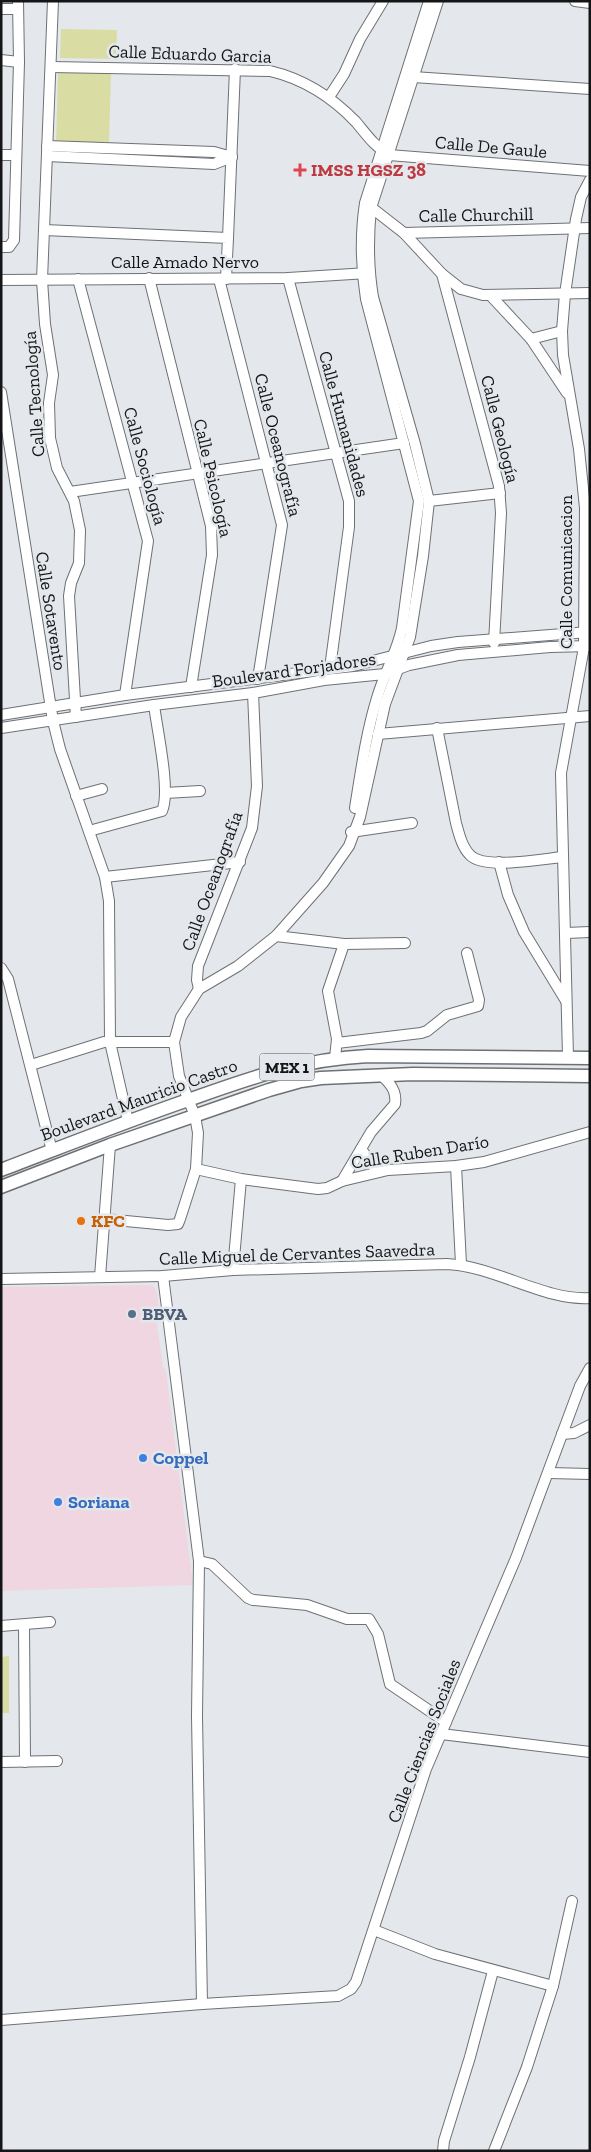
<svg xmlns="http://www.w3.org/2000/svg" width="591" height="2152" viewBox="0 0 591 2152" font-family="'Zilla Slab',serif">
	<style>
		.commercial { fill: #efd6e0 }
		.park { fill: #d9dda4 }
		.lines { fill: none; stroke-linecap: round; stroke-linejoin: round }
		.minor-casing { stroke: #6e7174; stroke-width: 12 }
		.major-casing { stroke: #6e7174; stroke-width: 15 }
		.minor { stroke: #fff; stroke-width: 10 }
		.major { stroke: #fff; stroke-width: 12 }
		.health-dot { fill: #e0444e; stroke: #e4e8ec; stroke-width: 2 }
		.food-dot { fill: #e8710a; stroke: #e4e8ec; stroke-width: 2 }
		.service-dot { fill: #5c6f8a; stroke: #e4e8ec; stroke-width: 2 }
		.shop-dot { fill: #3f7fe0; stroke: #e4e8ec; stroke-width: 2 }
		.labels { text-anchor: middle; stroke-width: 5; stroke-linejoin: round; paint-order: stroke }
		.shield { fill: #e4e8ec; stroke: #525456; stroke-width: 1 }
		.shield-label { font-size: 16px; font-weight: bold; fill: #141516 }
		.street-label { font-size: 18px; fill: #141516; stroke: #e4e8ec }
		.health-label { font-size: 18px; font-weight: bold; fill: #be3a42; stroke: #e4e8ec; text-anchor: start }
		.food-label { font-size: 18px; font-weight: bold; fill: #c56008; stroke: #e4e8ec; text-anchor: start }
		.service-label { font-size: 18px; font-weight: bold; fill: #4e5e75; stroke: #e4e8ec; text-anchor: start }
		.shop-label { font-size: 18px; font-weight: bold; fill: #366cbe; stroke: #e4e8ec; text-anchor: start }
	</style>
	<rect width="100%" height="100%" fill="#e4e8ec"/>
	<path class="commercial" d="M150,1285L154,1287L157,1293L159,1309L156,1316L163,1367L166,1371L193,1585L1,1591V1287Z"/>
	<g class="park">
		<path d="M61,29L117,30L116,59L60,58Z"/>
		<path d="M58,72L111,73L109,142H56Z"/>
		<path d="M9,1656V1713H1V1657Z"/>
	</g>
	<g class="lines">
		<defs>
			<g id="minor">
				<path d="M53,1L42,280L45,324L53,375L49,403L50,438L57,468L74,501L80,530L79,563L71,583L69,596L76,717"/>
				<path d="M575,1L590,3"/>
				<path d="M1,9H18"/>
				<path d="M1,60L19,62"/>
				<path d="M51,67L270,71C304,79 332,97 356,122C366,134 375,147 389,155L590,171"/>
				<path d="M413,77L590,89"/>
				<path d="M329,97L344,74L360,39L383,1"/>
				<path d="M47,146L214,152L232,157"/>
				<path d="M1,155H16"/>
				<path d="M47,156L214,164L232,157"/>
				<path d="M368,205L404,233L590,228"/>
				<path d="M44,230L228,238L226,279"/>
				<path d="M404,233L442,274L499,486L501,513L494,643"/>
				<path d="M228,238L235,69"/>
				<path d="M1,247H9L14,240L19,62L18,1"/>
				<path d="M442,274L461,289L483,295L590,293"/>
				<path d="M149,278L211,526L212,555L191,687"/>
				<path d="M288,278L349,501V527L330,668"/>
				<path d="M78,279L148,541L125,695"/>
				<path d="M219,279L282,525L258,679"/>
				<path d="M1,280L288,278L368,273"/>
				<path d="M491,296L531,339L567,393"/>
				<path d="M531,339L562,331"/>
				<path d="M1,392L53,721L60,749L105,877L109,901L110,1042L128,1121"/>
				<path d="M70,492L404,443"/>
				<path d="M429,501L500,493"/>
				<path d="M1,715L125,695L353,666L431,646L458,642L589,632"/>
				<path d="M1,728L154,705L253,693L324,680L385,674L409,665L458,655L550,647L590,646"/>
				<path d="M437,728L456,823C459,834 462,847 470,855C484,870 542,859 563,857"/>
				<path d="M378,734L590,716"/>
				<path d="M165,793L200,791"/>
				<path d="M76,796L102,789"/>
				<path d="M355,808C361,771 366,734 377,698C384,674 397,652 402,628L419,501L366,299C361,267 360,236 365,203L429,1"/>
				<path d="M89,831L162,811C171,792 157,729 154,705"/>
				<path d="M351,832L412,823"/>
				<path d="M499,862L508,895L524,932L566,1001"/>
				<path d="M105,877L240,862"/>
				<path d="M566,933L590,932"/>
				<path d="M276,936L344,944L405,943"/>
				<path d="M1,968L8,979L52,1151"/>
				<path d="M199,989L197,980L198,966L252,828L257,786L253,693"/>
				<path d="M337,1043L421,1033L427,1031L447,1015L478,1006L479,1000L467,953"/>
				<path d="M568,1057L561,773L584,647L585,508L579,449L563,355L562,331L565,294L576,219L581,197L590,180"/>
				<path d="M335,1058L337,1039L328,991L344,944"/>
				<path d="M31,1065L104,1042H174"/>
				<path d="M361,1149L378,1172"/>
				<path d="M456,1166L461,1264"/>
				<path d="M196,1169L241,1179L318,1189L327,1188L342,1181L388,1170L456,1166L484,1162L590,1132"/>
				<path d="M342,1181L371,1132L395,1104C397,1091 390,1083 381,1075"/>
				<path d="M105,1219L168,1225L178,1224L180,1219L196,1169L198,1133L195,1116L179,1076L174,1042L181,1017L199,989L238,966L276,936L323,883L349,846L360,817L385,704L410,637L423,556L429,501L415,444L373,297C368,267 368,238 371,208L438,1"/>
				<path d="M233,1270L241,1179"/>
				<path d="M163,1276L199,1561L197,1716L202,2004"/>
				<path d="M100,1277L110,1145"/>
				<path d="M1,1279L163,1276L233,1270L447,1264C495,1266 544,1301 590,1298"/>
				<path d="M562,1434L574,1433L590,1425"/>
				<path d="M549,1473L590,1474"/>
				<path d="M199,1561L212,1564L248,1598L253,1600L307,1605L347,1619H369L378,1634L390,1684L446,1722"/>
				<path d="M24,1625L25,1762"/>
				<path d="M1,1626L50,1622"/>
				<path d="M441,1734L590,1752"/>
				<path d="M1,1762L57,1761"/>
				<path d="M374,1930L435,1954L553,1986L572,1901"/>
				<path d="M1,2020L202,2004L338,1996L351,1989L356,1982L426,1769L516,1558L580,1386L590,1368"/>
				<path d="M443,2151L444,2141L470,2057L493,1971"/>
				<path d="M494,2151L527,2067L553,1986"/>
			</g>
			<g id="major">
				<path d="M1,1170C64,1146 127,1121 191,1099C250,1078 303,1059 368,1056L590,1058"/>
				<path d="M1,1187L110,1145L269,1090L301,1081L321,1078L413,1074L590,1076"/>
			</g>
		</defs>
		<use href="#minor" class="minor-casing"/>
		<use href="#major" class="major-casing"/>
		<use href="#minor" class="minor"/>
		<use href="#major" class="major"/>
	</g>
	<path class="health-dot" d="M297.5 162.5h5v5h5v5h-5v5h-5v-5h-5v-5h5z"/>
	<circle class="food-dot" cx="81" cy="1221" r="5"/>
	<circle class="service-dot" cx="132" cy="1314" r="5"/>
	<g class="shop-dot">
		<circle cx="143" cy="1458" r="5"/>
		<circle cx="58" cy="1502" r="5"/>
	</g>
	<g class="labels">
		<rect class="shield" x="259.5" y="1053.5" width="55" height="27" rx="4"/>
		<g class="shield-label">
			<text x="287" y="1073">MEX 1</text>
		</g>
		<g class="street-label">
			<text transform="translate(190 54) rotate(2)" y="6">Calle Eduardo Garcia</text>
			<text transform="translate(491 147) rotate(5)" y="6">Calle De Gaule</text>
			<text transform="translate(476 215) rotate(-1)" y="6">Calle Churchill</text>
			<text x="185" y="268">Calle Amado Nervo</text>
			<text transform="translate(34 394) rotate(-94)" y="6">Calle Tecnología</text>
			<text transform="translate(344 424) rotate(75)" y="6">Calle Humanidades</text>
			<text transform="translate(500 429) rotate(76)" y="6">Calle Geología</text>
			<text transform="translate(278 445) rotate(76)" y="6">Calle Oceanografía</text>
			<text transform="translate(145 466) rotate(75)" y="6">Calle Sociología</text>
			<text transform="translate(213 478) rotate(77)" y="6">Calle Psicología</text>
			<text transform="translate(566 572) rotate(-90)" y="6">Calle Comunicacion</text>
			<text transform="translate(51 611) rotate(81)" y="6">Calle Sotavento</text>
			<text transform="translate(294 670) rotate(-8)" y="6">Boulevard Forjadores</text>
			<text transform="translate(212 881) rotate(-70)" y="6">Calle Oceanografía</text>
			<text transform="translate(139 1100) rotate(-20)" y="6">Boulevard Mauricio Castro</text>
			<text transform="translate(420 1152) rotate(-9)" y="6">Calle Ruben Darío</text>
			<text transform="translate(297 1254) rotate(-2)" y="6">Calle Miguel de Cervantes Saavedra</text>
			<text transform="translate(424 1741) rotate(-69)" y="6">Calle Ciencias Sociales</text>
		</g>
		<g class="health-label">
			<text x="311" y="176">IMSS HGSZ 38</text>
		</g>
		<g class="food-label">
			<text x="91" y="1227">KFC</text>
		</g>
		<g class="service-label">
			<text x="142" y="1320">BBVA</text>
		</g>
		<g class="shop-label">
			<text x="153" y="1464">Coppel</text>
			<text x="68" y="1508">Soriana</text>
		</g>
	</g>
	<rect width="591" height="2152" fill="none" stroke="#141516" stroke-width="5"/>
</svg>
